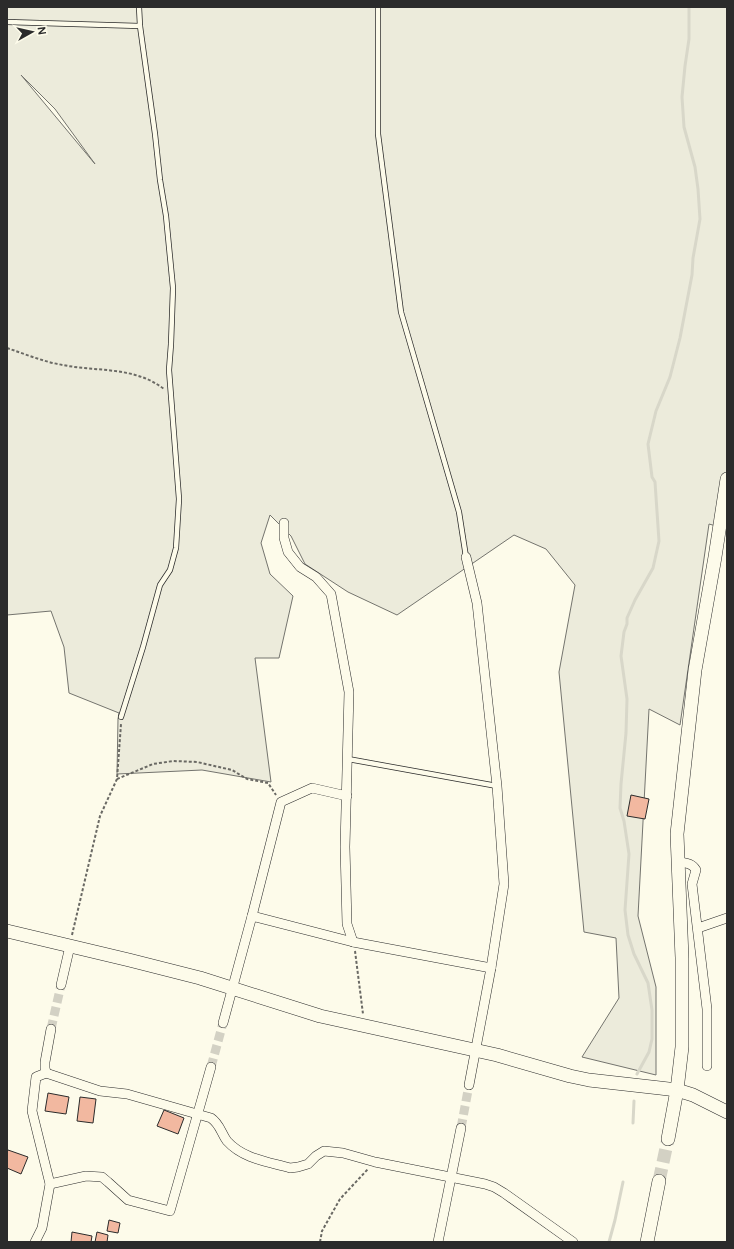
<svg xmlns="http://www.w3.org/2000/svg" width="734" height="1249" viewBox="0 0 734 1249" font-family="'DM Sans',sans-serif">
	<style>
		.green { fill: #ecebdb; stroke: #74746e; fill-rule: evenodd }
		.lines { fill: none; stroke-linecap: round; stroke-linejoin: round }
		.stream { stroke: #d8d7c9; stroke-width: 3 }
		.building { fill: #f2b8a0; stroke: #2b2b2b }
		.street-tunnel { stroke: #d3d1c4; stroke-width: 9; stroke-dasharray: 9 4.5; stroke-linecap: butt }
		.secondary-tunnel { stroke: #d3d1c4; stroke-width: 13; stroke-dasharray: 13 6; stroke-linecap: butt }
		.lane-casing { stroke: #2b2b2b; stroke-width: 6 }
		.street-casing { stroke: #2b2b2b; stroke-width: 10 }
		.secondary-casing { stroke: #2b2b2b; stroke-width: 14 }
		.path { stroke: #6a6964; stroke-width: 2; stroke-dasharray: 3 2; stroke-linecap: butt }
		.lane { stroke: #fdfbea; stroke-width: 4.5 }
		.street { stroke: #fdfbea; stroke-width: 9 }
		.secondary { stroke: #fdfbea; stroke-width: 13 }
	</style>
	<rect width="100%" height="100%" fill="#fdfbea"/>
	<path class="green" d="M7,7H727V529L709,524L680,725L649,709L638,916L656,987V1075L582,1057L619,998L616,938L584,932L559,672L575,585L546,549L514,535L397,615L348,592L305,564L291,536L270,515L261,543L270,574L293,596L279,658H255L271,782L202,770L117,774L118,719L119,713L69,693L64,647L51,611L7,615ZM21,75L55,109L95,164Z"/>
	<g class="lines">
		<g class="stream">
			<path d="M637,1074L649,1052L652,1039V1010L648,983L634,954L628,935L625,910L629,854L624,821L620,808L621,784L626,733L627,699L621,656L624,632L627,624V618L635,600L653,568L659,541L655,482L652,477L648,444L656,411L670,377L680,338L692,275L693,258L700,219L698,189L695,167L684,127L682,97L685,66L689,39V7"/>
			<path d="M633,1123L634,1101"/>
			<path d="M609,1242L615,1220L623,1182"/>
		</g>
	</g>
	<g class="building">
		<path d="M631,795L649,799L645,819L627,816Z"/>
		<path d="M48,1093L69,1097L66,1114L45,1111Z"/>
		<path d="M80,1097L96,1099L93,1123L77,1121Z"/>
		<path d="M164,1110L184,1118L178,1134L157,1126Z"/>
		<path d="M8,1150L28,1157L21,1174L7,1168V1153Z"/>
		<path d="M109,1220L120,1223L118,1233L107,1231Z"/>
		<path d="M72,1232L92,1236L91,1242H71Z"/>
		<path d="M97,1232L108,1235L107,1242H95Z"/>
	</g>
	<g class="lines">
		<g class="street-tunnel">
			<path d="M51,1029L61,985"/>
			<path d="M211,1067L223,1023"/>
			<path d="M461,1128L469,1085"/>
		</g>
		<path class="secondary-tunnel" d="M659,1181L668,1139"/>
		<defs>
			<g id="lane">
				<path d="M378,7V134L401,312L459,512L466,557"/>
				<path d="M7,22L140,26"/>
				<path d="M121,717L143,647L160,585L170,570L176,548L179,499L169,370L171,344L173,288L166,216L160,180L155,134L140,26L139,7"/>
				<path d="M348,759L497,786"/>
			</g>
			<g id="street">
				<path d="M284,523V538L288,552L300,567L316,577L331,594L349,692L345,847L347,924L353,942"/>
				<path d="M466,557L477,603L497,786L504,884L491,968L469,1085"/>
				<path d="M679,862C686,863 692,863 696,870L692,884L707,1009V1066"/>
				<path d="M252,916L281,802L312,788L347,796"/>
				<path d="M698,928L727,918"/>
				<path d="M61,985L70,946"/>
				<path d="M223,1023L252,916L353,942L491,968"/>
				<path d="M46,1073L100,1091L127,1094L211,1118C220,1124 221,1133 227,1141C243,1159 269,1162 290,1168L298,1167L308,1164L316,1156L324,1151L343,1153L375,1162L485,1184L494,1187L504,1193L573,1242"/>
				<path d="M50,1184L86,1176L102,1177L108,1182L128,1200L170,1211L211,1067"/>
				<path d="M35,1242L42,1228L50,1184L32,1111L36,1077L46,1073L45,1068V1062L51,1029"/>
				<path d="M438,1242L461,1128"/>
			</g>
			<g id="secondary">
				<path d="M7,931L129,960L200,978L320,1016L497,1055L570,1076L589,1080L660,1088L677,1090L693,1095L727,1112"/>
				<path d="M668,1139L677,1090L682,1047V958L677,834L695,670L715,557L727,479"/>
				<path d="M647,1242L659,1181"/>
			</g>
		</defs>
		<use href="#lane" class="lane-casing"/>
		<use href="#street" class="street-casing"/>
		<use href="#secondary" class="secondary-casing"/>
		<g class="path">
			<path d="M7,348C25,354 44,362 63,365C97,372 134,366 164,389"/>
			<path d="M117,779L153,764L173,761L197,762L232,770L247,779L268,783L276,795"/>
			<path d="M72,935L100,816L117,779L121,724"/>
			<path d="M355,951L363,1014"/>
			<path d="M320,1242L322,1231L340,1199L368,1169"/>
		</g>
		<use href="#lane" class="lane"/>
		<use href="#street" class="street"/>
		<use href="#secondary" class="secondary"/>
	</g>
	<rect width="734" height="1249" fill="none" stroke="#2b2b2b" stroke-width="16"/>
	<g transform="translate(32 32) rotate(82)" stroke="#fdfbea" stroke-width="3" paint-order="stroke">
	<path d="M0-3L7 15L0 10L-7 15Z" fill="#2b2b2b"/>
	<text y="-6" font-size="11" font-weight="bold" text-anchor="middle" fill="#2b2b2b">N</text>
	</g>
</svg>
